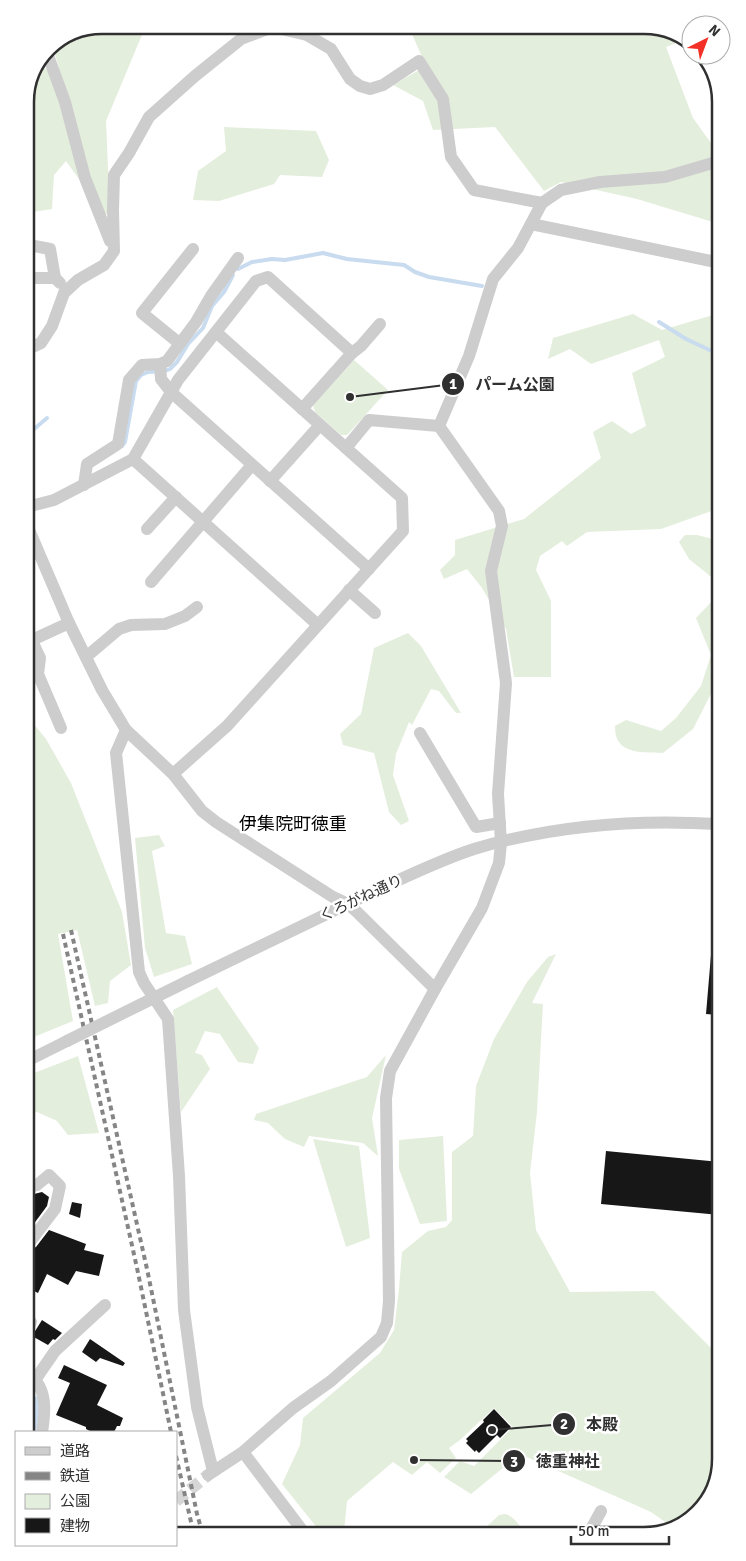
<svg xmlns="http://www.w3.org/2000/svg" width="746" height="1561" viewBox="0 0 746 1561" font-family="Signika,'Noto Sans JP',sans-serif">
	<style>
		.green { fill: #e4eedd }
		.water { fill: #c8dbef }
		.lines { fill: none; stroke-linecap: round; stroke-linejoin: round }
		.stream { stroke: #c8dbef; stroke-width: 4 }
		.building { fill: #171717 }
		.minor-tunnel { stroke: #d6d6d6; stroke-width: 12; stroke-dasharray: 12 6; stroke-linecap: butt }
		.minor { stroke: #cdcdcd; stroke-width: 12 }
		.rail { stroke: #858585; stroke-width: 4; stroke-dasharray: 5 4; stroke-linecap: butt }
		.minor-bridge { stroke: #cdcdcd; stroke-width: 12 }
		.labels { text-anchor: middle; stroke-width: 5; stroke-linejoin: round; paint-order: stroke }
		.street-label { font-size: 15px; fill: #303030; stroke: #fff }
		.quarter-label { font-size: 18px; fill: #000; stroke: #fff }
		.rim { fill: none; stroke: #303030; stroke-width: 2.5 }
		.leader { fill: none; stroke: #303030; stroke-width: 2 }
		.callout-dot { fill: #303030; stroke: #fff; stroke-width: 2 }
		.mark-label { font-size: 15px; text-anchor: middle; font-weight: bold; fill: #fff }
		.callout-label { font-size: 16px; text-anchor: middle; font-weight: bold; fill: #303030; stroke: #fff; stroke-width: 5; stroke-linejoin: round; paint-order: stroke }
	</style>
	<rect width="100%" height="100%" fill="#fff"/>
	<g class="green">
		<path d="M102,25H153L144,30L106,121L110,214H104L66,161L54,175L52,209L26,213L25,97L38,69L59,67L52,46Z"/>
		<path d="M408,25H650L687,39L666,47L693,118L716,150V223L637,199L561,182L544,191L495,127L433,130L423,101L393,85L426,66Z"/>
		<path d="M224,127L316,131L329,160L322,177L280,175L274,184L219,201L193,200L198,171L226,151Z"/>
		<path d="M716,309L717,509L661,529L587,532L567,546L562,541L540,556L536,570L551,601V677H514L506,629L482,588L467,569L444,579L440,570L455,555V540L524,519L601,458L593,432L612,421L631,434L646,426L632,373L665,357L659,340L591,364L570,349L548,359L553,338L633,314L662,330L713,315Z"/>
		<path d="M354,360L388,390L347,435H341L315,412L313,405Z"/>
		<path d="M685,535H697L717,540V589L715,580L689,559L679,542Z"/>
		<path d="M717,596L718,680L693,729L663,753C642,752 614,755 615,726L626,720L661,731L676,718L701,686L711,655L696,618Z"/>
		<path d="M408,633L421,646L461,713H456L439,691L431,689L412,725L409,722L396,754L393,775L409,821L401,825L389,812L374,753L343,745L340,734L361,714L374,648Z"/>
		<path d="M28,717L46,739L71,783L122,912L131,965L110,981L108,1003L95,1006L77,930L58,934L73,1021L29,1039Z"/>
		<path d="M159,835L165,846L152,851L166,933L185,936L192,964L154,977L145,948L135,838Z"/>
		<path d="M556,954L532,1003L543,1004L537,1112L530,1173L536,1230L570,1292L654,1291L714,1351L721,1363V1460L708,1502L675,1529L651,1512L520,1454L471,1494L444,1477L460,1461L474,1466L513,1427L494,1408L460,1440L449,1448L456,1458L440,1473L427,1462L412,1475L393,1462L347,1501L344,1532L342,1533L322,1534L282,1484L300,1445L303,1418L380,1353L394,1330L399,1289L402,1252L428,1231L446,1227L452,1220V1152L473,1136L476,1086L494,1039L527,982L548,957Z"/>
		<path d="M217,987L259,1048L253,1064L238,1062L220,1034L205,1031L195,1053L202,1055L210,1069L181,1112L173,1010Z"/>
		<path d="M386,1055L372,1118L378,1156L363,1143L309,1136L304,1147L285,1139L268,1123L254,1120L256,1114L367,1077Z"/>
		<path d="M78,1056L99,1133L68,1135L57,1121L37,1112L29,1113V1075Z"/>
		<path d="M443,1136L447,1221L420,1224L399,1169V1140Z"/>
		<path d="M313,1139L359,1146L370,1238L346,1247Z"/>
		<path d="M505,1514C514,1516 518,1524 524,1532H481L499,1515Z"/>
	</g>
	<path class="water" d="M30,1391L42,1402L36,1432H31Z"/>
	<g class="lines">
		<g class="stream">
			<path d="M238,269L252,262L272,259L285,260L323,253L347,259L404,265L415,272L429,277L482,286"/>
			<path d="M659,322L686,339L716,353"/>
			<path d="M27,435L47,418"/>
			<path d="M122,446L125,442L136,381L141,375L148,372L165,371L170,369L177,362L188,344L203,328L212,306L224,292L233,275"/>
		</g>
	</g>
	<g class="building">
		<path d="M711,955L719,956V1015L706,1014Z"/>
		<path d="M606,1151L720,1162V1215L601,1204Z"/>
		<path d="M42,1192L49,1197L47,1206L30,1229V1195Z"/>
		<path d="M72,1202L82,1204L80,1218L69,1214Z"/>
		<path d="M49,1230L86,1244L84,1250L104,1255L99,1276L76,1271L68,1285L47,1274L38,1293L30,1289V1250L36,1247Z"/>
		<path d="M42,1320L62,1333L55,1340L53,1339L48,1345L32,1336Z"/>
		<path d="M90,1339L125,1363L123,1366L100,1358L96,1362L82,1352Z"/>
		<path d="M64,1365L107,1385L97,1405L123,1418L120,1426H117L114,1432H92L86,1429V1427L56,1415L70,1383L58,1378Z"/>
		<path d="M494,1409L511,1427L500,1438L497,1435L479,1453L476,1450L475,1452L466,1443L468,1441L466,1439L484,1422L483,1420Z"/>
	</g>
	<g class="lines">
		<path class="minor-tunnel" d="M176,1501L208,1475"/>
		<g class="minor">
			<path d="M46,50L65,102L85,178L110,241"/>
			<path d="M531,224L716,262"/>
			<path d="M29,245L50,249L55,278"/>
			<path d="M31,278H55L60,283"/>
			<path d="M179,343L142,313L193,249"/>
			<path d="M26,350L41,343L52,326L64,293L78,280L104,265L114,251L113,210L114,175L129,153L149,117L195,76L241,39L273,27L307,35L331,49L350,79L360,86L370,89L383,85L419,61L443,99L451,157L474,190L542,203"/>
			<path d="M352,353L361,346L380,324"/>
			<path d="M160,364L161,379L171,392L369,569"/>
			<path d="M346,448L369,420L439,426"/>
			<path d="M133,459L318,625"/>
			<path d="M270,481L320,425"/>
			<path d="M84,485L87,464L118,444L129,380L142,365L160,364L167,361L196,322L211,296L238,258"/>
			<path d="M27,507L54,500L133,459L178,380L256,281L268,277L352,353L302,409"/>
			<path d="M27,525L69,623L102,690L126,730L173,774L202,811L216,822L333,897L348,904L357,912L435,989"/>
			<path d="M147,529L176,497"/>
			<path d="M151,582L252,465"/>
			<path d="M349,590L375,613"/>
			<path d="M27,630L40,658L38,674L61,728"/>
			<path d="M32,640L69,623"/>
			<path d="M86,657L119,629L131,625L165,624L185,616L197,607"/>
			<path d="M126,730L116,753L139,972L144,983L168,1019L179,1176L184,1310L197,1407L213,1471"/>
			<path d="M420,733L476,827L500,823"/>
			<path d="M173,774L227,726L403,531L402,498L216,332"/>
			<path d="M188,981C248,952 307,923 366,895C402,879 437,861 474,849C554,825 636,819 718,824"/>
			<path d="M29,1060L67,1041"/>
			<path d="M30,1187L37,1185L49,1175L60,1186L55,1209L30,1242"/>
			<path d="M30,1324L31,1322"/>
			<path d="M30,1376C48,1388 45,1414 42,1432"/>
			<path d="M35,1380L55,1351L105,1305"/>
			<path d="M243,1452L305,1534"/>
			<path d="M208,1475L243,1452L293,1408L331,1381L381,1337L387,1323L389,1301L386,1098L390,1071L435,989L482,908L499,863L501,843L498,794L506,683L491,571L502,526L499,511L439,426L469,356L493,279L518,248L542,203L561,190L600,182L665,177L716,162"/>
			<path d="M590,1531L601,1511"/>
		</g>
		<g class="rail">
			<path d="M71,930L147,1269L197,1514L203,1535"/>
			<path d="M63,934L137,1268L171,1432"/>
			<path d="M176,1456L194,1535"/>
		</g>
		<path class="minor-bridge" d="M67,1041L188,981"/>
	</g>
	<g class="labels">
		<g class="street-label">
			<text transform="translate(361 898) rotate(-25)" y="5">くろがね通り</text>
		</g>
		<g class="quarter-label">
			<text x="293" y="830">伊集院町徳重</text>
		</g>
	</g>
	<path d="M0 0H746V1561H0ZM102 34H644A68 68 0 0 1 712 102V1459A68 68 0 0 1 644 1527H102A68 68 0 0 1 34 1459V102A68 68 0 0 1 102 34Z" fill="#fff" fill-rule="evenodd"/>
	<path class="rim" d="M102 34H644A68 68 0 0 1 712 102V1459A68 68 0 0 1 644 1527H102A68 68 0 0 1 34 1459V102A68 68 0 0 1 102 34Z"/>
	<path class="leader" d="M350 397L453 384M492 1430L564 1424M414 1460L514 1461"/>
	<g class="callout-dot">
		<circle cx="350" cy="397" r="5"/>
		<circle cx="492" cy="1430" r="5"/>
		<circle cx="414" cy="1460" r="5"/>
		<circle cx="453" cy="384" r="12"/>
		<circle cx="564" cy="1424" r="12"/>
		<circle cx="514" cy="1461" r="12"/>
	</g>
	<g class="mark-label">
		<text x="453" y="389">1</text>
		<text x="564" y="1429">2</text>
		<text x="514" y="1467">3</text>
	</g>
	<g class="callout-label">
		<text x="515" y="390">パーム公園</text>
		<text x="602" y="1430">本殿</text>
		<text x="568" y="1467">徳重神社</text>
	</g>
	<rect x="15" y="1431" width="162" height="115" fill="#ffffff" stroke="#acacac"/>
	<rect x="25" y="1447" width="25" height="8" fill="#cdcdcd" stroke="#acacac"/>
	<text x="60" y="1456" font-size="15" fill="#303030">道路</text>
	<rect x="25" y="1472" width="25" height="8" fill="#858585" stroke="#acacac"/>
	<text x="60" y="1481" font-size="15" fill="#303030">鉄道</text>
	<rect x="25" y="1494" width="25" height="15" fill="#e4eedd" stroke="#acacac"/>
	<text x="60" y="1506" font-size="15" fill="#303030">公園</text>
	<rect x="25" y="1518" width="25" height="15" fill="#171717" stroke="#acacac"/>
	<text x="60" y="1531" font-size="15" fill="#303030">建物</text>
	<g transform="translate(706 40) rotate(42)"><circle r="24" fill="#ffffff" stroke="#acacac"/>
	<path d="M0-4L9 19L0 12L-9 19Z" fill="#f33026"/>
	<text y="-8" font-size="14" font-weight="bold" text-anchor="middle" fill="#303030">N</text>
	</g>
	<path d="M571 1536v8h98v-8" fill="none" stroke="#303030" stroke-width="2.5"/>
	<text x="578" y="1536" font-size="15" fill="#303030" stroke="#ffffff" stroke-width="4" paint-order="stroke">50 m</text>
</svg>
